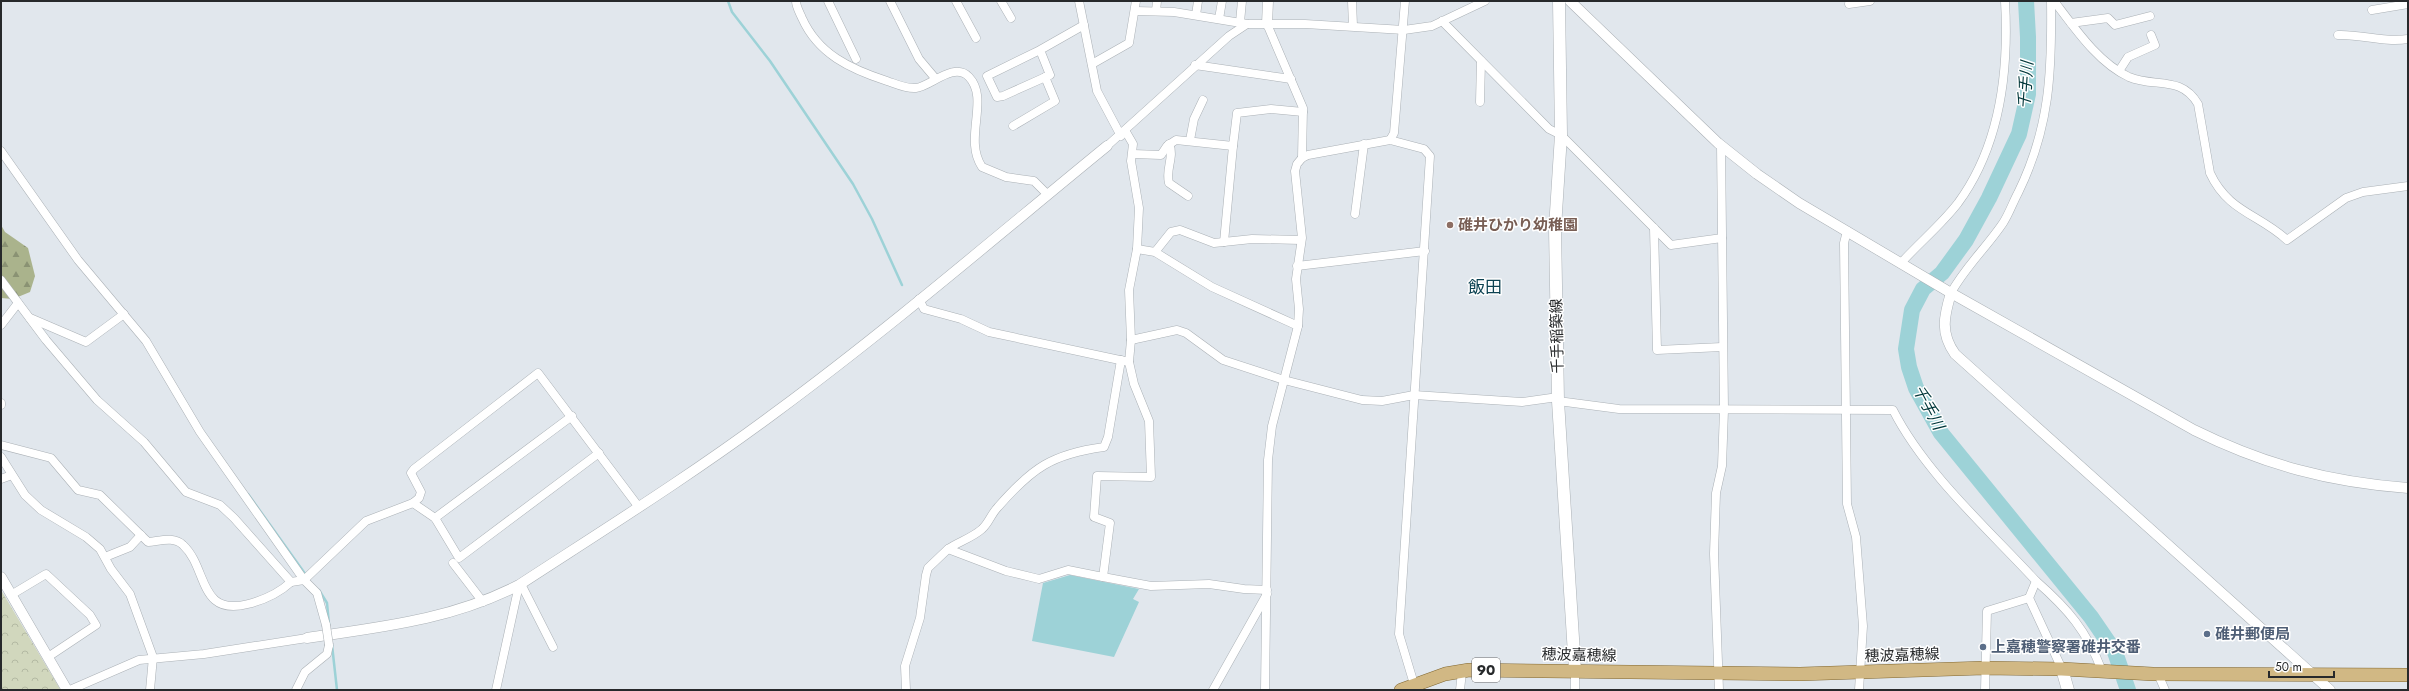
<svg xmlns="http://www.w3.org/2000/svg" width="2409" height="691" viewBox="0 0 2409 691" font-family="Jost,'Noto Sans JP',sans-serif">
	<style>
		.forest { fill: url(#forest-firs) }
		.park { fill: url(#park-crowns) }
		.water { fill: #9dd2d7 }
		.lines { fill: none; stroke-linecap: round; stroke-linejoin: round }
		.stream { stroke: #9dd2d7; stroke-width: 2.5 }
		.river { stroke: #9dd2d7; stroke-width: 16 }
		.minor-casing { stroke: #abb1b6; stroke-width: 9 }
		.tertiary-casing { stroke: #abb1b6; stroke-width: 11 }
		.secondary-casing { stroke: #abb1b6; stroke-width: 13 }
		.primary-casing { stroke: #816730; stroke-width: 14 }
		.minor { stroke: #fff; stroke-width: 8 }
		.tertiary { stroke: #fff; stroke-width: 10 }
		.secondary { stroke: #fff; stroke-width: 12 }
		.primary { stroke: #d1b884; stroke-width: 13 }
		.minor-bridge-casing { stroke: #abb1b6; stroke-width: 9; stroke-linecap: butt }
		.minor-bridge { stroke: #fff; stroke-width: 8 }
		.education-dot { fill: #8d6e63; stroke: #fff; stroke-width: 1.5 }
		.service-dot { fill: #5c6f8a; stroke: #fff; stroke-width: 1.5 }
		.labels { text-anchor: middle; stroke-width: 3; stroke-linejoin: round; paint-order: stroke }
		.shield { fill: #fff; stroke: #68696b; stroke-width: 1 }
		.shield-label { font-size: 14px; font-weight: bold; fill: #27292b }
		.education-label { font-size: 15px; font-weight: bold; fill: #785e54; stroke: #fff; text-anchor: start }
		.street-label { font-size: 15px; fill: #27292b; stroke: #fff }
		.service-label { font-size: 15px; font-weight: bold; fill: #4e5e75; stroke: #fff; text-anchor: start }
		.water-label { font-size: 16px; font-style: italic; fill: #01373a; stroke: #fff }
		.quarter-label { font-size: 17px; fill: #0c4252; stroke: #fff }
	</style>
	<defs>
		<pattern id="forest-firs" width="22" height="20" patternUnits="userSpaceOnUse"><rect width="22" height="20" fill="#aab38c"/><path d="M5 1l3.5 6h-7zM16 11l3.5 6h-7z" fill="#8a9273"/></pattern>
		<pattern id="park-crowns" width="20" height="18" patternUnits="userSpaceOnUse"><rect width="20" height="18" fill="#d1d7bd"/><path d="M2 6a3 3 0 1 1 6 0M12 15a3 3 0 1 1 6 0" fill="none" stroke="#b3b9a3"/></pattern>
	</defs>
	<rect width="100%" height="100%" fill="#e1e7ed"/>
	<path class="forest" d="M1,225L5,232L28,248L35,276L30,292L13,299L1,298Z"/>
	<path class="park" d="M1,590L60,689L1,690Z"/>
	<path class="water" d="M1070,575L1139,589L1133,599L1139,602L1114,657L1032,641L1043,583Z"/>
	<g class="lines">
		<g class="stream">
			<path d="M728,1L732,12L770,61L853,184L872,219L902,285"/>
			<path d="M248,494L306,575"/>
			<path d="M319,590L327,603L329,624"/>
			<path d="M332,645L337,690"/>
		</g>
		<path class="river" d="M2026,1L2028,37V94L2019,134L1989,198L1966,240L1942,273L1923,289L1912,310L1906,349L1909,367L1916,388L1941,433L2091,617L2115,652L2128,690"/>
		<defs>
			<g id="minor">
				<path d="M796,1C796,7 800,13 802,18C818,54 850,69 887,81C896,84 906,89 916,88C930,87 954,61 969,77C990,99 963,139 982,167L1006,177L1034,181L1048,195"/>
				<path d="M828,1L856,59"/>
				<path d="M890,1L919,59L935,78"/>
				<path d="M956,1L976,38"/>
				<path d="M1001,1L1011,18"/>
				<path d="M1079,1L1097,91L1121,136"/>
				<path d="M1352,1L1353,26"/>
				<path d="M2054,1C2074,27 2098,63 2129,77C2155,88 2181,75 2198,104L2210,173C2228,212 2259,214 2287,240L2346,198L2363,192L2408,186"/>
				<path d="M1849,4L1870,1"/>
				<path d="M2372,10L2408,4"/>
				<path d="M1136,11L1174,12L1247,24H1305L1404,30L1432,26L1485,1"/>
				<path d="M1156,11L1157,1"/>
				<path d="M1196,15L1198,1"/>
				<path d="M1219,19L1222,1"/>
				<path d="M1442,21L1549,129L1561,135L1671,245L1722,238"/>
				<path d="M1240,22L1242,1"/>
				<path d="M2071,23L2108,18L2115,25L2150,16"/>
				<path d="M1267,24L1303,108L1302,158"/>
				<path d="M2338,35C2362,34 2384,43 2408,39"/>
				<path d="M1040,50L1050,75L1003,96L997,97L987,76L1040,50L1084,25"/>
				<path d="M1092,64L1129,43L1136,1"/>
				<path d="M1195,65L1291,79"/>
				<path d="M2119,71L2128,57L2155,45L2151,35"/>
				<path d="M1480,102L1481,61"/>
				<path d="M1013,126L1055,101L1045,77"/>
				<path d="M1190,140L1194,119L1203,100"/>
				<path d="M1390,140L1394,133L1405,1"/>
				<path d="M1169,144C1175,156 1165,170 1169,183L1188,196"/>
				<path d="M1107,146L1229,36L1247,24"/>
				<path d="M1,151L78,260L146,341L200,432L304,580L317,593L326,625"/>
				<path d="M1133,154L1161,155L1167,146L1176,140L1233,146L1237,113L1271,109L1303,112"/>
				<path d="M1355,214L1364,144"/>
				<path d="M1654,228L1657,350L1722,347"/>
				<path d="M1847,231L1844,243L1847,504L1856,537L1863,626L1859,690"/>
				<path d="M1224,242L1233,146"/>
				<path d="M1137,249L1155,252L1212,287L1298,326"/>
				<path d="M1155,252L1171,232L1180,230L1214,243L1252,239L1301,240"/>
				<path d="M1901,263C1920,242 1941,225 1958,203C2000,146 2009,70 2005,1"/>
				<path d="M1297,266L1425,251"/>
				<path d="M1,280L46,340L97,400L144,442L186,492L220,505L234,518L291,582L304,580L366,521L413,503L419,498L421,492L411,473L414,469L538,373L638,506"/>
				<path d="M1951,293C1965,267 1987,247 2003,223C2009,214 2013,202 2018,193C2050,128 2052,71 2051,1"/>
				<path d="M919,299L924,309L961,319L989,332L1129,362L1131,340L1129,290L1137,249L1139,208L1131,161L1133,144L1126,132"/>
				<path d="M30,318L86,342L124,314"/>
				<path d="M1,325L18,303"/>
				<path d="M1131,340L1177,330L1186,333L1223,360L1284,380L1362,400L1382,401L1414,395L1522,402L1558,397"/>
				<path d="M1121,360L1108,437L1104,447C1052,454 1032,468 998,507C991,514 989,523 982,529C972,538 958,542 948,549L1006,571L1039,579L1068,570L1103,577L1110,523L1094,517L1097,476L1151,477L1149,421L1134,384L1129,362"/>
				<path d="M1558,401L1619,409L1893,410C1925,473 1988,529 2036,581L2029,598L2062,669"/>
				<path d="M1,403V405"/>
				<path d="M1,445L51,458L78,490L100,495L148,542C160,541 174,536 183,545C208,568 198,617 248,604C264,600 279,593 291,582"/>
				<path d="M1,457L25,495L41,510L86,537L100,549L111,569L130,594L153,657L150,690"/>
				<path d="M1,479L12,475"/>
				<path d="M413,503L435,518L459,558L599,453"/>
				<path d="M435,518L572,416"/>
				<path d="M105,557L130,547L141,535"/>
				<path d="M453,563L483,602"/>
				<path d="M1103,577L1151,586L1209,584L1244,589L1267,590"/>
				<path d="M2036,581C2068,609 2087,631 2102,671"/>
				<path d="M521,584L553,647"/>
				<path d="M11,595L46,574L90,615L96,625L48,657"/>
				<path d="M1575,670V690"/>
				<path d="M2158,674L2165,690"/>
				<path d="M70,690L139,660L204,654L307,638"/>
				<path d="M296,690L305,672L327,654L329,645"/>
				<path d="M496,690L519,585"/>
				<path d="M906,690L905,666L920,618L926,575L928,568L948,549"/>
				<path d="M1213,690L1267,594"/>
				<path d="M1265,690L1268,460L1272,426L1298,326L1299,309L1296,279L1302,238L1295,171L1297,164L1302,158L1308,155L1390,140L1424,149L1430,156L1399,634L1414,684"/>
				<path d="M1460,690L1462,672"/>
				<path d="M1719,690L1714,554L1716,493L1722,466L1724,410L1721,145"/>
				<path d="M1985,690L1987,611L2029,598"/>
			</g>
			<g id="tertiary">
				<path d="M1570,1L1718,143L1757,174L1799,203L1951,293L2194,430C2265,465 2329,482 2408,488"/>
				<path d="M1267,24L1268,1"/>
				<path d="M1951,293C1944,316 1940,333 1955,354L2330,690"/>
				<path d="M1,577L67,690"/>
				<path d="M307,638C381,627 451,620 519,585C605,529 693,474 776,412C890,328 998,235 1107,146"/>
			</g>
			<g id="secondary">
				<path d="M1559,1L1561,135L1555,228L1558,401L1575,670"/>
				<path d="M2062,669L2068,690"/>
			</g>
			<path id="primary" d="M1401,690L1445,674L1469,670L1800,674L1984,668L2062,669L2153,674L2408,675"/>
		</defs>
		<use href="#minor" class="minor-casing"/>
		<use href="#tertiary" class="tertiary-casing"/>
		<use href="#secondary" class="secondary-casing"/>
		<use href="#primary" class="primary-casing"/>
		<use href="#minor" class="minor"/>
		<use href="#tertiary" class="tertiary"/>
		<use href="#secondary" class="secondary"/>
		<use href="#primary" class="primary"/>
		<defs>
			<path id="minor-bridge" d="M326,625L329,645"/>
		</defs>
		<use href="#minor-bridge" class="minor-bridge-casing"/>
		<use href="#minor-bridge" class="minor-bridge"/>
	</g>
	<circle class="education-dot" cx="1450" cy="225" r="4"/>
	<g class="service-dot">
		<circle cx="2207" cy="634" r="4"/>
		<circle cx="1983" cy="647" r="4"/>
	</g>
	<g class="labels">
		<rect class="shield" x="1472" y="658" width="28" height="24" rx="3"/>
		<g class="shield-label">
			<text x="1486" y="675">90</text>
		</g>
		<g class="education-label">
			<text x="1458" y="230">碓井ひかり幼稚園</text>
		</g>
		<g class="street-label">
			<text transform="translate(1557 336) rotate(-91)" y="5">千手稲築線</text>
			<text transform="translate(1579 655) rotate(1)" y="5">穂波嘉穂線</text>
			<text transform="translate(1902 655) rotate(-2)" y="5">穂波嘉穂線</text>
		</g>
		<g class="service-label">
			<text x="2215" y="639">碓井郵便局</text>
			<text x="1991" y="652">上嘉穂警察署碓井交番</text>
		</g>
		<g class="water-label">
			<text transform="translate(2025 85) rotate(-86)" y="6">千手川</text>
			<text transform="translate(1929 407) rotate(62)" y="6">千手川</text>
		</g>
		<g class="quarter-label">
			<text x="1485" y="293">飯田</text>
		</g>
	</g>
	<rect width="2409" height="691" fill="none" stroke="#27292b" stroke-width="4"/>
	<path d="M2269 671v6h65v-6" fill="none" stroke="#27292b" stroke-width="2"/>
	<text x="2275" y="671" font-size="12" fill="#27292b" stroke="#ffffff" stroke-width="3" paint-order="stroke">50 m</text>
</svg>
